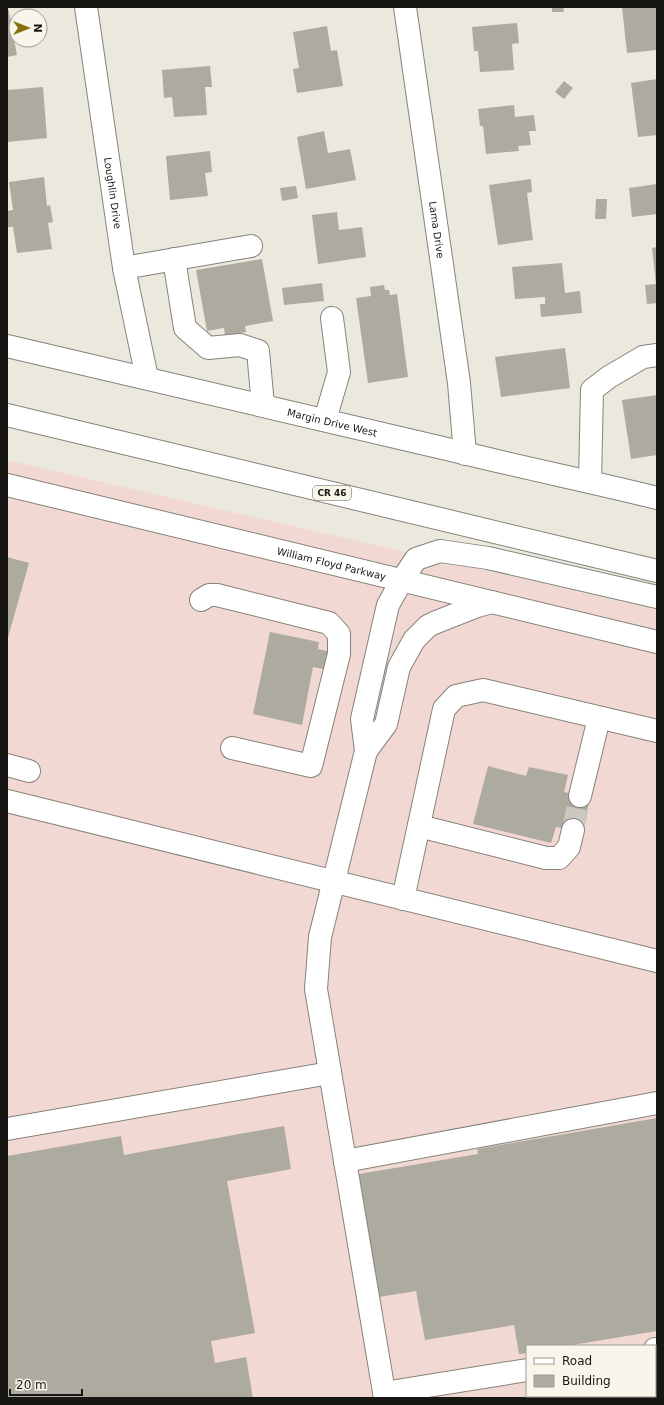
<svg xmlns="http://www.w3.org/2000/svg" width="664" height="1405" viewBox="0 0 664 1405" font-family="'DejaVu Sans',sans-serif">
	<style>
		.commercial { fill: #f2d8d2; fill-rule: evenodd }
		.building { fill: #adaba0 }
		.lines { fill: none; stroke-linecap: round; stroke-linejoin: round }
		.minor-tunnel { stroke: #cbc9bf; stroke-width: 22; stroke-dasharray: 22 11; stroke-linecap: butt }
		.minor-casing { stroke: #86837a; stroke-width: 24 }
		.highway-casing { stroke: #86837a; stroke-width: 24 }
		.minor { stroke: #fff; stroke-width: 22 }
		.highway { stroke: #fff; stroke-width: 22 }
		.labels { text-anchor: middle; stroke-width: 4; stroke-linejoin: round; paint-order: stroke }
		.shield { fill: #f8f6eb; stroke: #5a5953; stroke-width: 1 }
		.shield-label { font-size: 9px; font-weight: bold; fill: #171612 }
		.street-label { font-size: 10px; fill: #171612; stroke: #f8f6eb }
	</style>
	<rect width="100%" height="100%" fill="#ebe9de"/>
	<path class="commercial" d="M7,460L657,610V1398H7ZM527,1346H655V1396H527Z"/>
	<g class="building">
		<path d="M7,7H8L17,55L7,57Z"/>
		<path d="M552,7H563L564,12H552Z"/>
		<path d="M622,7H656L657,50L627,53Z"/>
		<path d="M517,23L519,43L512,44L514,70L480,72L478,51H474L472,27Z"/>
		<path d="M327,26L331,51L337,50L343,86L297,93L293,69L299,68L293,32Z"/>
		<path d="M210,66L212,87H205L207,115L174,117L172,97L164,98L162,70Z"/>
		<path d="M657,79V135L638,137L631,83Z"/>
		<path d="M564,81L573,88L564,99L555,92Z"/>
		<path d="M43,87L47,138L7,142V90Z"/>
		<path d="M514,105L515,117L534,115L536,131H529L531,145L518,146L519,151L486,154L483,126H480L478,109Z"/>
		<path d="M324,131L328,153L350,149L356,180L306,189L297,137Z"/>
		<path d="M210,151L212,172L205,173L208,196L170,200L166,156Z"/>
		<path d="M44,177L47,206L50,205L53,222L48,223L52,249L17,253L13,227H7V211L13,210L9,182Z"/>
		<path d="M531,179L532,192L527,193L533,240L498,245L489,185Z"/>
		<path d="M657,184V214L632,217L629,188Z"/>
		<path d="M296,186L298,198L282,201L280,188Z"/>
		<path d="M596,199H607L606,219H595Z"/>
		<path d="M337,212L339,230L362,227L366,257L318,264L312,215Z"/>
		<path d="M657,247V303L647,304L645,285L656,284L652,248Z"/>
		<path d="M262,259L273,321L245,326L246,332L225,336L224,328L207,331L196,270Z"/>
		<path d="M562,263L565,293L580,291L582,313L541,317L540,304H545V297L515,299L512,267Z"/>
		<path d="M322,283L324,301L284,305L282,288Z"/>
		<path d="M384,285L385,290H389L390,295L397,294L408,377L368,383L356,298L371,296L370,287Z"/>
		<path d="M565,348L570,388L501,397L495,357Z"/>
		<path d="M657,395V455L631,459L622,400Z"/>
		<path d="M7,557L29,563L7,641Z"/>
		<path d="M270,632L319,642L318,649L332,652L328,670L313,667L302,725L253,714Z"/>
		<path d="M488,766L526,776L529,767L568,775L564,792L590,798L582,832L556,827L551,843L473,824Z"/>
		<path d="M657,1118V1331L566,1346H527V1353L519,1354L514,1325L425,1340L416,1291L379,1297L359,1174L478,1154L477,1149Z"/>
		<path d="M284,1126L291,1169L227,1181L255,1333L211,1341L215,1363L246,1357L253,1398H7V1156L121,1136L124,1155Z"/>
	</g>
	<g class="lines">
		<path class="minor-tunnel" d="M573,830L580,796"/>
		<defs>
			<g id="minor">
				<path id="s1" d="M86,7L124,268L147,378"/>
				<path id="s2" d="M405,7L459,383L465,454"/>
				<path d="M174,259L185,328L208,348L240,345L258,351L263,405"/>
				<path d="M124,268L251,246"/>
				<path id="s3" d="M7,346C160,381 312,418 464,453C528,469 593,482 657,498"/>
				<path d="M325,420L339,372L332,318"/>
				<path d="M590,481L592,390L609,377L643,357L657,355"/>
				<path d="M201,600L209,595H217L329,623L339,634V654L311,766L232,748"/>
				<path d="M366,751L320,937L316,989L385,1398"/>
				<path d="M7,765L29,771"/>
				<path d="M580,796L599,718"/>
				<path d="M7,801L657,961"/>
				<path d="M419,826L546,858H559L569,847L573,830"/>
				<path d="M403,899L444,709L456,696L483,690L657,731"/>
				<path d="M7,1129L330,1073"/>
				<path d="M345,1161L657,1103"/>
				<path d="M655,1349H657"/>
				<path d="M384,1393L527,1370"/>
			</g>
			<g id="highway">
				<path d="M7,415L657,571"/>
				<path id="s4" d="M7,485L657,642"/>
				<path d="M366,751L362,719L388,605L402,580L416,559L440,551L488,558L657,597"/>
				<path d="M366,751L386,724L399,667L414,640L428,626L434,623L477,606L492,602"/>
			</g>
		</defs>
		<use href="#minor" class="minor-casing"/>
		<use href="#highway" class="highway-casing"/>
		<use href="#minor" class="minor"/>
		<use href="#highway" class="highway"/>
	</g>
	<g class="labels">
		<rect class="shield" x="313" y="486" width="38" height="14" rx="3"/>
		<g class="shield-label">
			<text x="332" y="496">CR 46</text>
		</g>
		<g class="street-label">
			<text dy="4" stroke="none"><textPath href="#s1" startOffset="188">Loughlin Drive</textPath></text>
			<text dy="4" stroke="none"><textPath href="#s2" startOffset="225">Lama Drive</textPath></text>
			<text dy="4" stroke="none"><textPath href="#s3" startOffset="334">Margin Drive West</textPath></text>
			<text dy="4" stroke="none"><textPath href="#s4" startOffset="334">William Floyd Parkway</textPath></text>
		</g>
	</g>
	<rect width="664" height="1405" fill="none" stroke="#171612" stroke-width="16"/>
	<rect x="526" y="1345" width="130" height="52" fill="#f8f6eb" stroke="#9e9c94"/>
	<rect x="534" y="1358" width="20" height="6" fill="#ffffff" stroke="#9e9c94"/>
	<text x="562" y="1365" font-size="12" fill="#171612">Road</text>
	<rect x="534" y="1375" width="20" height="12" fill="#adaba0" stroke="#9e9c94"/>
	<text x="562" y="1385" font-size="12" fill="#171612">Building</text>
	<g transform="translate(28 28) rotate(90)"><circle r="19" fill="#f8f6eb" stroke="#9e9c94"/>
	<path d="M0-3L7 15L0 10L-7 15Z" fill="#866e0d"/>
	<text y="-6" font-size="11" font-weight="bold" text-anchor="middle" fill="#171612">N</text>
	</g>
	<path d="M10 1389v6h72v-6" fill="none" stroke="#171612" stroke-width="2"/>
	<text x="16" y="1389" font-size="12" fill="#171612" stroke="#f8f6eb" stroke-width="3" paint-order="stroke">20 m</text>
</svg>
